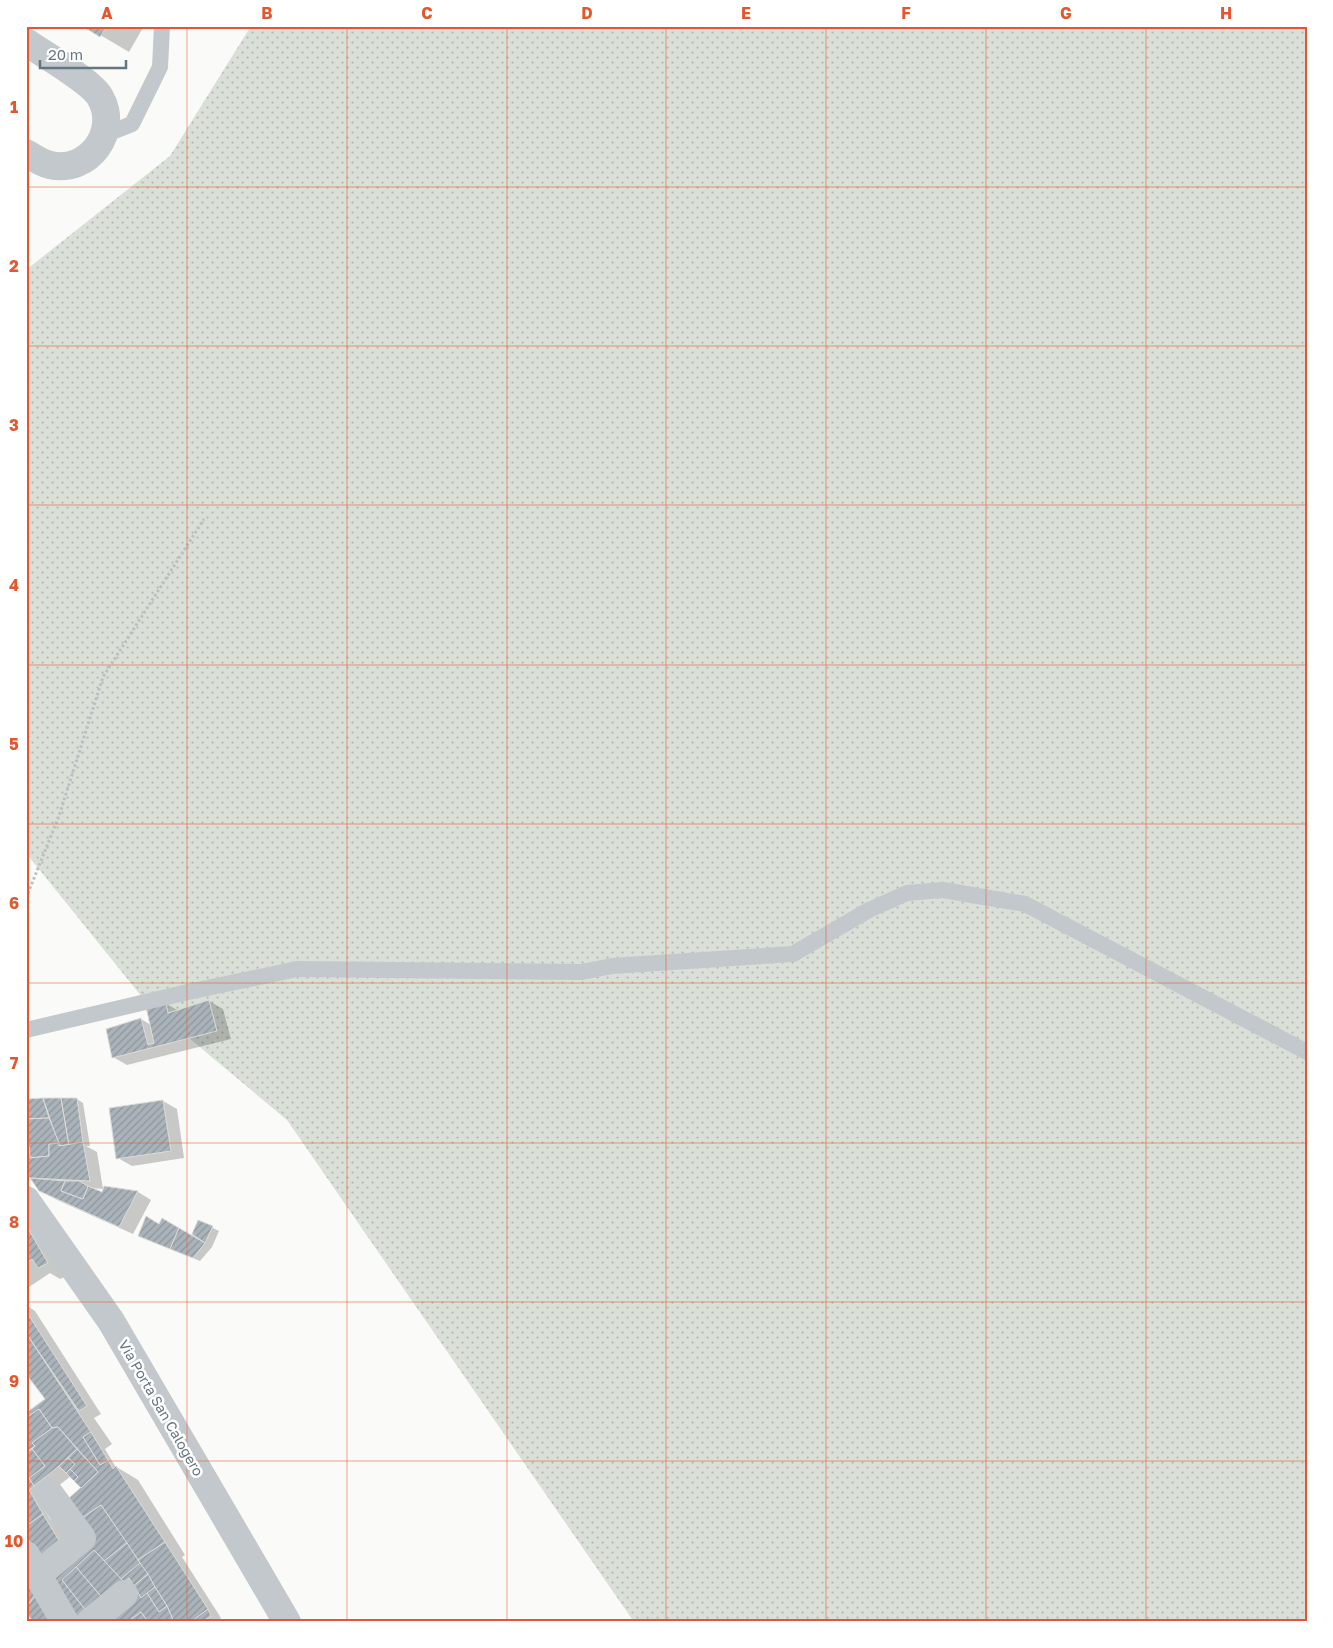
<svg xmlns="http://www.w3.org/2000/svg" width="1333" height="1648" viewBox="0 0 1333 1648" font-family="'Golos Text',sans-serif">
	<style>
		.grass { fill: url(#grass-dots) }
		.shadow { fill: #0003; fill-rule: evenodd }
		.building { fill: url(#building-hatch); stroke: #dcdcda }
		.lines { fill: none; stroke-linecap: round; stroke-linejoin: round }
		.path { stroke: #bbbfc2; stroke-width: 3; stroke-dasharray: 2.5 2.5; stroke-linecap: butt }
		.service { stroke: #c3c8cc; stroke-width: 16 }
		.minor { stroke: #c3c8cc; stroke-width: 28 }
		.tertiary { stroke: #c3c8cc; stroke-width: 28 }
		.grid { fill: none; stroke: #e4572e; stroke-width: 1; stroke-opacity: 0.55 }
		.labels { text-anchor: middle; stroke-width: 5; stroke-linejoin: round; paint-order: stroke }
		.street-label { font-size: 14px; fill: #657683; stroke: #fff }
		.neatline { fill: none; stroke: #e4572e; stroke-width: 2 }
		.grid-label { font-size: 16px; text-anchor: middle; font-weight: bold; fill: #e4572e }
	</style>
	<defs>
		<pattern id="grass-dots" width="8" height="8" patternUnits="userSpaceOnUse" patternTransform="scale(1.25)"><rect width="8" height="8" fill="#dadfd7"/><path d="M2 2h.1M6 6h.1" fill="none" stroke="#b4b9b4" stroke-width="1.8" stroke-linecap="round"/></pattern>
		<pattern id="building-hatch" width="6" height="6" patternUnits="userSpaceOnUse" patternTransform="scale(1.25)"><rect width="6" height="6" fill="#aab3b9"/><path d="M-1 1l2-2M0 6l6-6M5 7l2-2" fill="none" stroke="#8e969c"/></pattern>
	</defs>
	<rect width="100%" height="100%" fill="#fafaf8"/>
	<path class="grass" d="M251,26H1307V1622H634L287,1120L146,1002L26,853V270L170,156Z"/>
	<g class="shadow">
		<path d="M85,26H144L129,52Z"/>
		<path d="M209,1001L223,1009L231,1039L127,1065L113,1057L141,1019L151,1025L165,1003L179,1011Z"/>
		<path d="M77,1099L83,1103L90,1146H86L97,1152L103,1189L91,1188L102,1194L105,1188L138,1192L151,1200L133,1234L55,1199L40,1190L26,1172L43,1100Z"/>
		<path d="M163,1101L177,1109L184,1158L132,1166L118,1158Z"/>
		<path d="M26,1210L69,1275L60,1279L50,1273L26,1289Z"/>
		<path d="M199,1221L219,1231L212,1247L200,1261L146,1239L160,1226L192,1236Z"/>
		<path d="M26,1305L35,1311L101,1414L94,1418L112,1444L105,1449L115,1466L138,1480L185,1555L182,1557L221,1618L218,1620L219,1622H78L26,1533V1414L47,1400L26,1372ZM71,1476L83,1488L98,1538L77,1556L58,1524L50,1519L39,1501Z"/>
		<path d="M26,1562L55,1622H36L30,1616L26,1622Z"/>
	</g>
	<g class="building">
		<path d="M82,26H107L100,37Z"/>
		<path d="M209,1000L217,1031L112,1058L106,1029L141,1018L148,1045L154,1043L146,1007L166,1002L168,1013Z"/>
		<path d="M43,1098L49,1118L26,1119V1099Z"/>
		<path d="M43,1098H61L69,1145L59,1146Z"/>
		<path d="M61,1098H77L83,1142L69,1145Z"/>
		<path d="M163,1100L171,1151L116,1159L109,1108Z"/>
		<path d="M49,1118L59,1143L49,1144V1156L30,1158L29,1146H26V1119Z"/>
		<path d="M83,1142L90,1181L30,1178L26,1174V1146H29L30,1158L49,1156V1144L59,1143V1146Z"/>
		<path d="M30,1178L65,1181L61,1191L83,1199L88,1186L102,1192L104,1186L138,1191L119,1227L39,1191Z"/>
		<path d="M65,1181H79L88,1186L83,1199L61,1191Z"/>
		<path d="M146,1216L159,1224L162,1218L179,1228L170,1249L138,1236Z"/>
		<path d="M198,1220L213,1226L205,1243L192,1234Z"/>
		<path d="M26,1225L48,1263L38,1268L32,1259L26,1263Z"/>
		<path d="M179,1228L205,1243L193,1258L170,1249Z"/>
		<path d="M26,1311L87,1406L79,1411L26,1333Z"/>
		<path d="M26,1333L91,1432L83,1437L100,1465L108,1460L113,1469L116,1466L165,1542L138,1560L101,1505L82,1518L68,1499L98,1472L58,1427L52,1428L39,1409L26,1418V1413L45,1399L26,1374Z"/>
		<path d="M39,1409L52,1428L32,1443L35,1446L29,1450L26,1446V1418Z"/>
		<path d="M58,1427L77,1449L59,1466L34,1486L29,1478L45,1466L32,1449L35,1446L32,1443L52,1428Z"/>
		<path d="M91,1432L108,1460L100,1465L83,1437Z"/>
		<path d="M32,1449L45,1466L29,1478L26,1474V1453Z"/>
		<path d="M77,1449L98,1472L81,1488L74,1481L78,1477L70,1469L75,1464L68,1458Z"/>
		<path d="M68,1458L75,1464L66,1473L59,1466Z"/>
		<path d="M70,1469L78,1477L74,1481L66,1473Z"/>
		<path d="M26,1474L34,1486L26,1492Z"/>
		<path d="M29,1490L43,1514L26,1526V1492Z"/>
		<path d="M101,1505L127,1543L104,1561L94,1550L62,1580L88,1613L78,1622L51,1577L96,1538L82,1518Z"/>
		<path d="M43,1514L63,1547L42,1563L26,1536V1526Z"/>
		<path d="M165,1542L208,1609L191,1622H174L167,1606L138,1560Z"/>
		<path d="M127,1543L140,1563L121,1579L104,1561Z"/>
		<path d="M94,1550L124,1582L104,1600L76,1567Z"/>
		<path d="M140,1563L148,1574L134,1586L129,1578L124,1582L121,1579Z"/>
		<path d="M76,1567L104,1600L88,1613L62,1580Z"/>
		<path d="M148,1574L155,1587L141,1598L134,1586Z"/>
		<path d="M26,1576L36,1594L26,1608Z"/>
		<path d="M155,1587L167,1606L159,1612L147,1593Z"/>
		<path d="M137,1591L141,1598L147,1593L159,1612L167,1606L174,1622H148L141,1612L127,1622H104Z"/>
		<path d="M36,1594L49,1622H34L26,1613V1608Z"/>
		<path d="M208,1609L211,1616L202,1622H191Z"/>
		<path d="M141,1612L148,1622H127Z"/>
	</g>
	<g class="lines">
		<path class="path" d="M26,898L59,816L103,677L204,519"/>
		<g class="service">
			<path d="M104,135L132,124L160,67L162,26"/>
			<path d="M26,1030L188,992L297,969L582,972L612,966L793,954L869,910L907,893L943,890L1025,904L1307,1052"/>
		</g>
		<g class="minor">
			<path d="M26,42C43,54 91,81 100,97C120,131 89,174 50,165C41,163 34,158 26,153"/>
			<path d="M26,1555L65,1622"/>
			<path d="M39,1574L82,1538L49,1493"/>
			<path d="M90,1622L124,1594"/>
		</g>
		<path class="tertiary" d="M26,1200L111,1321L287,1622"/>
	</g>
	<path class="grid" d="M187,26V1622M347,26V1622M507,26V1622M666,26V1622M826,26V1622M986,26V1622M1146,26V1622M26,187H1307M26,346H1307M26,505H1307M26,665H1307M26,824H1307M26,983H1307M26,1143H1307M26,1302H1307M26,1461H1307"/>
	<g class="labels">
		<g class="street-label">
			<text transform="translate(161 1408) rotate(60)" y="5">Via Porta San Calogero</text>
		</g>
	</g>
	<rect width="1333" height="1648" fill="none" stroke="#ffffff" stroke-width="55"/>
	<path d="M40 60v8h86v-8" fill="none" stroke="#657683" stroke-width="2.5"/>
	<text x="48" y="60" font-size="15" fill="#657683" stroke="#ffffff" stroke-width="4" paint-order="stroke">20 m</text>
	<rect x="28" y="28" width="1278" height="1592" class="neatline"/>
	<g class="grid-label">
		<text x="107" y="19">A</text>
		<text x="267" y="19">B</text>
		<text x="427" y="19">C</text>
		<text x="587" y="19">D</text>
		<text x="746" y="19">E</text>
		<text x="906" y="19">F</text>
		<text x="1066" y="19">G</text>
		<text x="1226" y="19">H</text>
		<text x="14" y="113">1</text>
		<text x="14" y="272">2</text>
		<text x="14" y="431">3</text>
		<text x="14" y="591">4</text>
		<text x="14" y="750">5</text>
		<text x="14" y="909">6</text>
		<text x="14" y="1069">7</text>
		<text x="14" y="1228">8</text>
		<text x="14" y="1387">9</text>
		<text x="14" y="1547">10</text>
	</g>
</svg>
